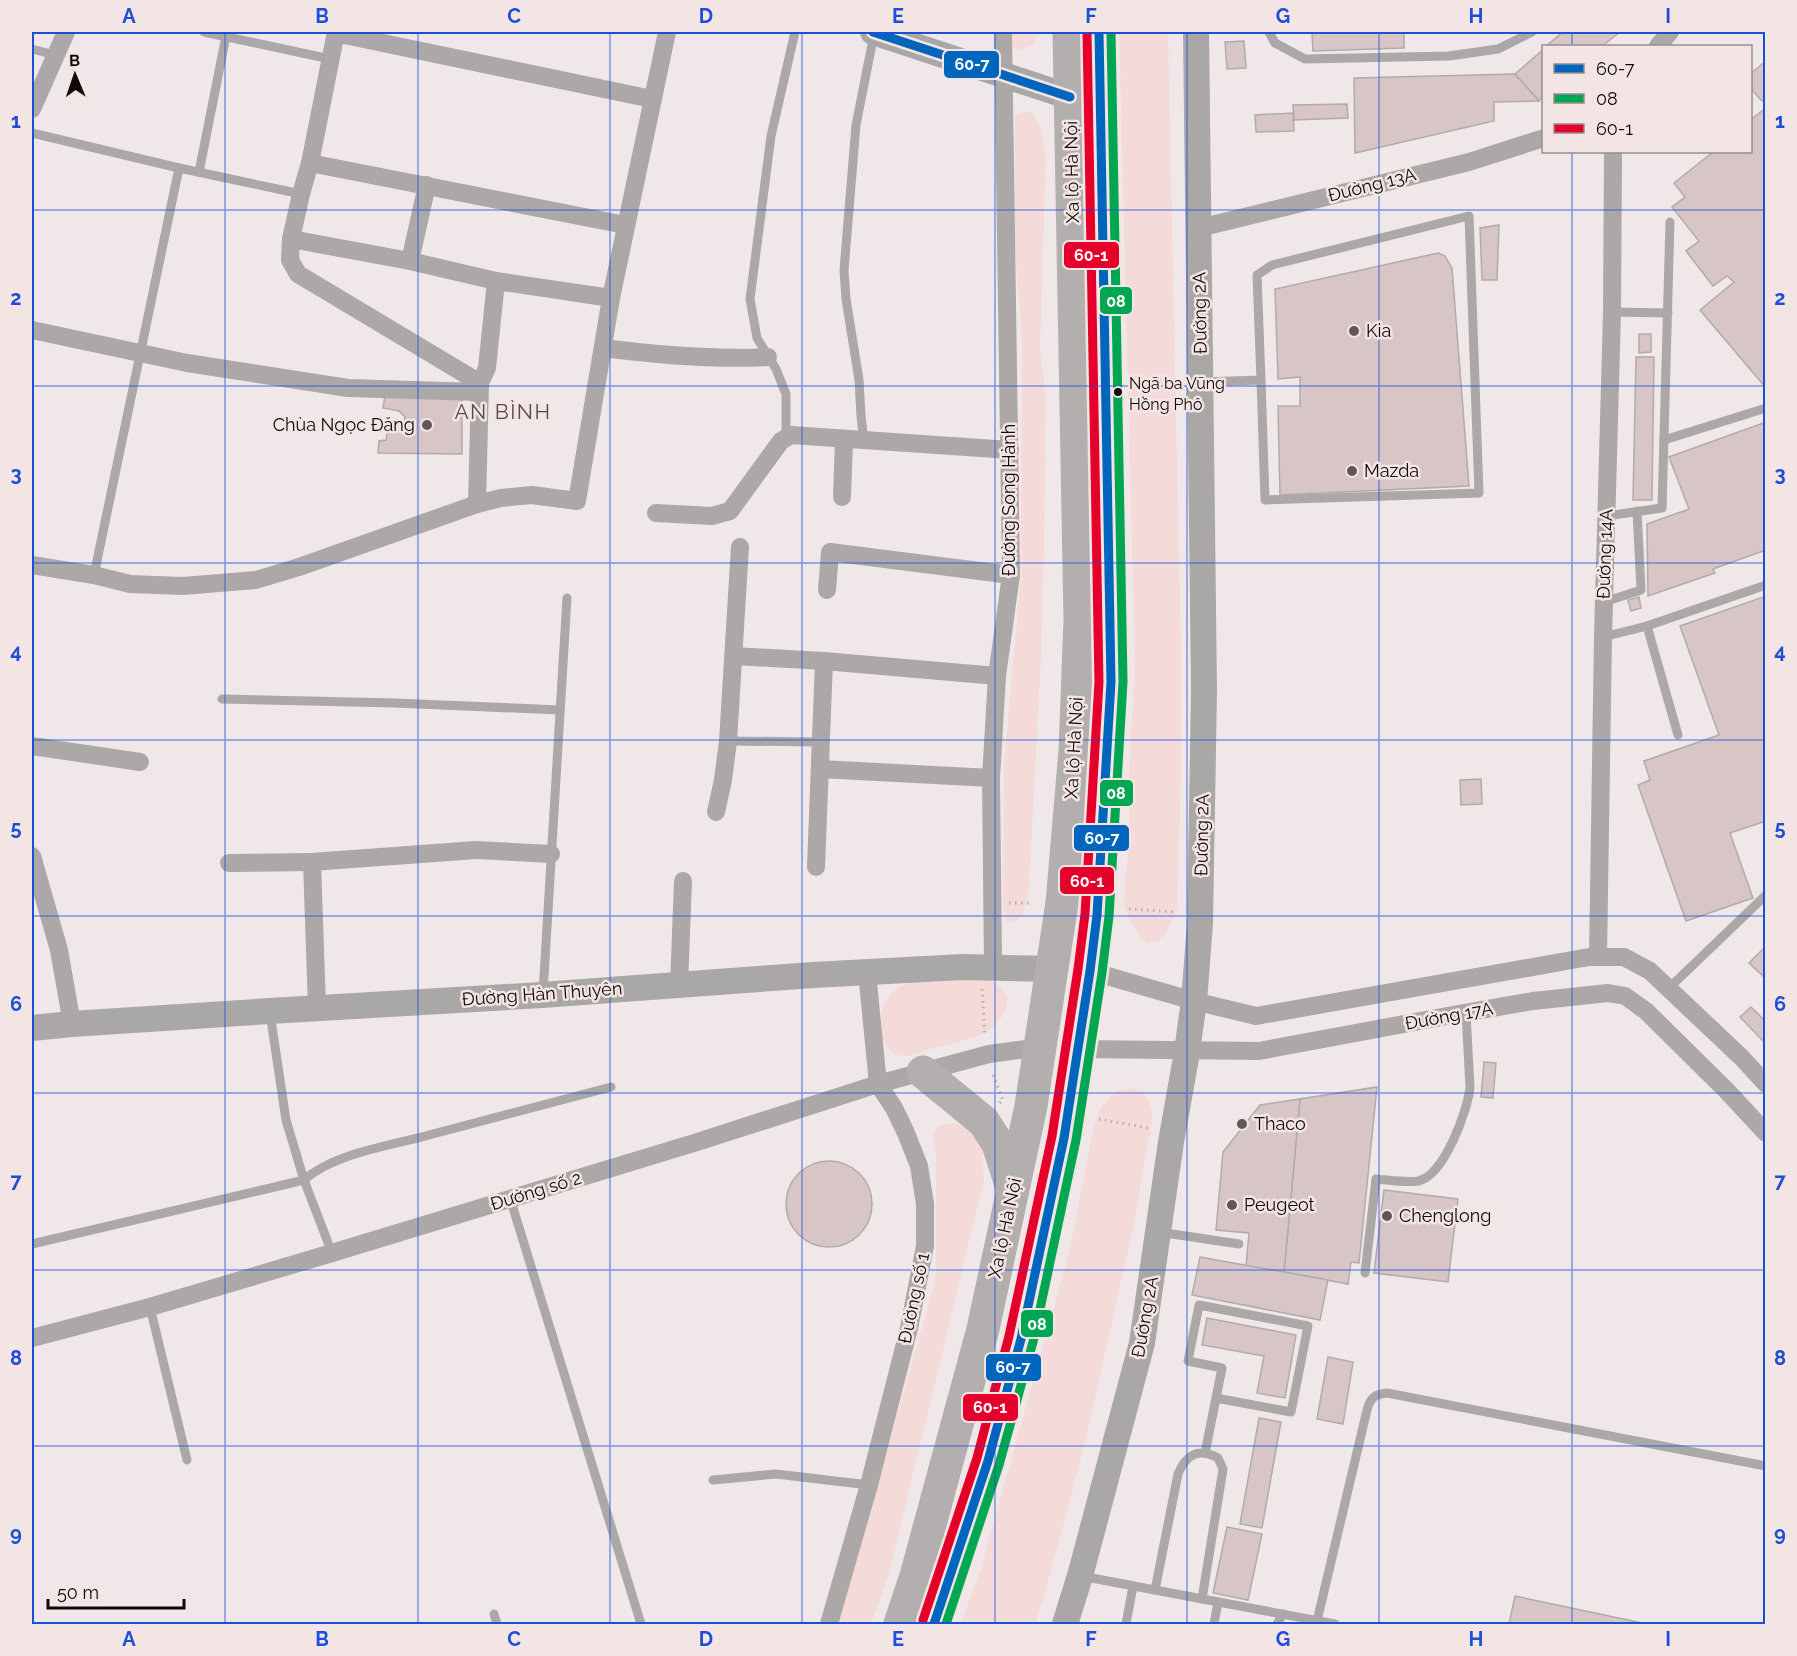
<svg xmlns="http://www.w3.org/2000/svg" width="1797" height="1656" viewBox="0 0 1797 1656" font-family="Raleway,sans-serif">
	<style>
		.green { fill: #f4dbda }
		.building { fill: #d8c5c5; stroke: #b1abab; stroke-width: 1.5 }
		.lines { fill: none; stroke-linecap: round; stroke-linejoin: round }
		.path { stroke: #b4afaf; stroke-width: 3; stroke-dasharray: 1.5 4.5; stroke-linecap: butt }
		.lane { stroke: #aba8a7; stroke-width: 9 }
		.street { stroke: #aba8a7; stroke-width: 18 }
		.secondary { stroke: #aaa7a7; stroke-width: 26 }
		.highway { stroke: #b4afaf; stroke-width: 33 }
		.bus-1-casing { stroke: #f3e5e4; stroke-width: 14 }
		.bus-2-casing { stroke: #f3e5e4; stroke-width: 14 }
		.bus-3-casing { stroke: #f3e5e4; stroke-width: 14 }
		.bus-1 { stroke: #0065bd; stroke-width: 9 }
		.bus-2 { stroke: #00a651; stroke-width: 9 }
		.bus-3 { stroke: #e4002b; stroke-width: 9 }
		.grid { fill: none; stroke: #1d4ed8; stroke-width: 1.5; stroke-opacity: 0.55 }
		.poi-dot { fill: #5e5858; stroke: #f3e5e4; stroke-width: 2 }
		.bus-dot { fill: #0f0a0a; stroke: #f3e5e4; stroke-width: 2 }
		.labels { text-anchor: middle; stroke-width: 5; stroke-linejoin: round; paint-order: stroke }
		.bus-label { font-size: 16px; fill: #0f0a0a; stroke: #f3e5e4; text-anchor: start }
		.street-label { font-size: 18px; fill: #0f0a0a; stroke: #f3e5e4 }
		.poi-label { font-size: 18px; fill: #0f0a0a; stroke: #f3e5e4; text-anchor: start }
		.quarter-label { font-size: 21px; letter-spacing: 1.5px; fill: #574c4b; stroke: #f3e5e4 }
		.line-badge { stroke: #f3e5e4; stroke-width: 2 }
		.badge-label { font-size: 16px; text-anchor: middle; font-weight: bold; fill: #fff }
		.neatline { fill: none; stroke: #1d4ed8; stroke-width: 2 }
		.grid-label { font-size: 20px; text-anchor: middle; font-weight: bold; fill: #1d4ed8 }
	</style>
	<rect width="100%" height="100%" fill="#f0e8e8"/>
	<g class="green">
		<path d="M1006,32H1040L1031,46L1020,51L1009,45Z"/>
		<path d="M1119,32H1168L1181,647V777L1177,909L1167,932L1158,941L1147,944L1139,936L1131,923L1124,905L1125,879L1129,846L1130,744L1135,671Z"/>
		<path d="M1023,111L1033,113L1041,130L1046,155L1040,349L1046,400L1044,549L1041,659L1029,887L1023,914L1016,922H1007L1003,909L1004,764L1021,574L1022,338L1014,237L1015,115Z"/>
		<path d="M987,979C994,982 1001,986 1005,993C1014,1008 996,1027 983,1033C967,1041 948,1045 930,1049C923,1051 911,1057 903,1056C886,1055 877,1032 881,1017C885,1000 891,989 908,983Z"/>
		<path d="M1129,1088L1142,1091L1149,1102L1153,1116L1134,1224L1087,1435L1043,1601L1035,1624H961L981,1568L1070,1249L1093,1130L1099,1111L1109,1097L1118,1091Z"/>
		<path d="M955,1123L972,1129L982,1149L984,1180L889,1574L871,1624H838L936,1278V1156L933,1134L939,1125Z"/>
	</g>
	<g class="building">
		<path d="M1312,32H1404V48L1313,51Z"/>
		<path d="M1563,32H1620L1602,46H1546Z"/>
		<path d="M1244,41L1246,68L1227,69L1225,42Z"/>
		<path d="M1544,49V96L1539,101L1515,74Z"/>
		<path d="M1766,61V98L1762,101L1750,88V74Z"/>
		<path d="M1515,74L1539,101L1494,102V121L1355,153L1354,78Z"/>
		<path d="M1347,104L1348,118L1294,120L1293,105Z"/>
		<path d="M1766,108V388L1700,310L1734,282L1727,276L1713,286L1686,251L1699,241L1672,207L1685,197L1674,183L1713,152H1750V120Z"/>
		<path d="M1293,113L1294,131L1256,132L1255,115Z"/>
		<path d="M1499,225L1497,280H1482L1480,228Z"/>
		<path d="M1438,253L1445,256L1452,268L1469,486L1280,495L1278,406H1300V377L1278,379L1275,289Z"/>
		<path d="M1639,334H1651V352L1639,353Z"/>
		<path d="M1636,357H1654L1652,500H1633Z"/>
		<path d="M385,396L462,398V454L378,453L379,441L386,440L387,432L389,428L395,424L404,423L405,417L399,411L383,408Z"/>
		<path d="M1766,422V550L1713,569L1715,573L1648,596L1647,524L1689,509L1669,457Z"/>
		<path d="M1766,596V821L1730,833L1753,898L1686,921L1638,785L1650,780L1644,761L1719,735L1680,626Z"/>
		<path d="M1639,597L1641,608L1631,611L1628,600Z"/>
		<path d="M1481,779L1482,804L1461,805L1460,780Z"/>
		<path d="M1766,946V979L1749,963Z"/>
		<path d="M1751,1007L1766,1022V1044L1740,1017Z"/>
		<path d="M1484,1062L1496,1063L1493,1098L1481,1097Z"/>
		<path d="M1377,1087L1359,1263L1351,1262L1348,1284L1284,1272L1300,1099Z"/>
		<path d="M1300,1099L1284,1272L1246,1266L1249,1233L1216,1230L1223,1152L1260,1105Z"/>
		<circle cx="829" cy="1204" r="43"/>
		<path d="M1384,1190L1458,1199L1448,1282L1374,1273Z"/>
		<path d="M1200,1257L1328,1280L1320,1320L1192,1295Z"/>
		<path d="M1207,1318L1296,1335L1285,1398L1257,1393L1264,1356L1202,1345Z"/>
		<path d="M1328,1357L1353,1362L1343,1424L1317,1419Z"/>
		<path d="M1259,1418L1281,1422L1262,1528L1240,1524Z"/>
		<path d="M1227,1527L1262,1534L1248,1600L1213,1593Z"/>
		<path d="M1515,1596L1647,1624H1509Z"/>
	</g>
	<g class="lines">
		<g class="path">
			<path d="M1009,903H1031"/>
			<path d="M1129,909L1176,912"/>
			<path d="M982,989L985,1036"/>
			<path d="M993,1075L1003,1100L999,1104"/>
			<path d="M1099,1119L1148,1128"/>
		</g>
		<g class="lane">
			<path d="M204,32L330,59"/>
			<path d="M1269,32L1275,43L1305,59L1449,56L1498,49L1532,32"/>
			<path d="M32,49L55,55"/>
			<path d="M32,133L179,168L301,194"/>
			<path d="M199,172L226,36"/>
			<path d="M1612,312L1668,313"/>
			<path d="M1202,382L1261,380L1257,275L1272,265L1469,216L1479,493L1265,500L1261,380"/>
			<path d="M786,437V394L776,369L757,338L750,299L771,136L795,32"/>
			<path d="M1664,440L1766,408"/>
			<path d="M864,441L861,416L859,380L846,299L844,270L856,125L874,34"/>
			<path d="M1606,516L1662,508L1670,222"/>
			<path d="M94,575L179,168"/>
			<path d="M1604,602L1641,590L1637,511"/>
			<path d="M1647,626L1766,585"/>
			<path d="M1603,637L1647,626L1678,735"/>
			<path d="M222,699L395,703L560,710"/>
			<path d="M728,741L821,742"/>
			<path d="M1669,988L1766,895"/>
			<path d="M543,993L567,598"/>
			<path d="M510,1198L641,1624"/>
			<path d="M1159,1232L1239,1244"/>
			<path d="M32,1244L304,1180L286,1120L270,1013"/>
			<path d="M332,1253L304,1180C334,1153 390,1146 429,1135C490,1119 550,1103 611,1087"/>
			<path d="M1365,1273L1376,1179C1389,1180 1405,1183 1418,1181C1444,1176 1468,1110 1470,1087L1466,1013"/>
			<path d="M150,1307L187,1460"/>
			<path d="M1205,1453L1222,1368L1188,1361L1199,1305L1308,1326L1291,1412L1216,1398"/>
			<path d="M713,1480L776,1474L869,1485"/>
			<path d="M1081,1576L1335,1624"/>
			<path d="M1155,1590L1178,1474C1186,1455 1198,1447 1218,1458L1223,1469L1202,1599"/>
			<path d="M494,1614L497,1624"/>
			<path d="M1317,1621L1367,1410C1370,1398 1375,1394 1387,1393L1766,1466"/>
			<path d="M1126,1624L1133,1586"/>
			<path d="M1214,1624L1218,1602"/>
			<path d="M1277,1624L1283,1614"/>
		</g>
		<g class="street">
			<path d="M336,32L310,163L301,194L291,239L290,260L298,274L480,383L477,504"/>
			<path d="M335,33L652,99"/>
			<path d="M1658,46L1670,32"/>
			<path d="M32,109L66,32"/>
			<path d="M310,163L625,225"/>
			<path d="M1199,228L1469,162L1544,138"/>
			<path d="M291,239L410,261L496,281L611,298"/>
			<path d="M410,261L427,185"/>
			<path d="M32,330L187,363L348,388L479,392"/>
			<path d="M603,348C658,355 713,360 768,357"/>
			<path d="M480,383L487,368L496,281"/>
			<path d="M842,497L844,440"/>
			<path d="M656,513L712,516L730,511L781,441L791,435L1010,450"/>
			<path d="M32,565L94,575L130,584L183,586L256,580L299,567L477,504L501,498L532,495L577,501L611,298L667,32"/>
			<path d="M827,590L830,552L1011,575"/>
			<path d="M733,656L824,661L997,676"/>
			<path d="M32,746L140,762"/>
			<path d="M820,769L991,778"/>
			<path d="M716,812L723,780L728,741L740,547"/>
			<path d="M32,856L59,950L72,1024"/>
			<path d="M229,863L312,862"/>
			<path d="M816,867L824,661"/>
			<path d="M1598,957L1603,637L1612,312L1613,152"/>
			<path d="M993,967L991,778L997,676L1011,575L1003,32"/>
			<path d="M1090,971L1194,1001L1256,1016L1589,957H1624L1650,971L1742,1058L1766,1084"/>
			<path d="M679,985L683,881"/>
			<path d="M317,1008L312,862L476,850L551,854"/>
			<path d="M1078,1049L1259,1051L1458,1014L1533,1001L1608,993L1625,996L1646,1011L1726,1090L1766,1133"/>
			<path d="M32,1338L150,1307L332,1253L694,1143L878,1084L989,1054L1041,1047"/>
			<path d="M829,1624L869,1485L909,1328L925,1246V1204L919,1166L906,1133L894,1108L878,1084L867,972"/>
		</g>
		<g class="secondary">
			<path d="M873,32L1070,97"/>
			<path d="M32,1028L72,1024L270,1011L542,995L813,975L963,967L1052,969"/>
			<path d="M1065,1624L1080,1576L1142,1343L1171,1142L1186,1058L1194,1001L1200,923L1204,690L1196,32"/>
		</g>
		<g class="highway">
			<path d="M923,1072L984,1122L998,1144L1012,1188"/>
			<path d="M900,1624L916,1576L983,1329L1031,1106L1062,903L1075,751L1080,620L1069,32"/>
			<path d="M934,1624L988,1461L1021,1339L1064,1138L1090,971L1097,915L1111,682L1099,32"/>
		</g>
		<defs>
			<g id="bus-1">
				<path d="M873,32L1070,97"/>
				<path d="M934,1624L988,1461L1021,1339L1064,1138L1090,971L1097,915L1111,682L1099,32"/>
			</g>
			<path id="bus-2" d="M946,1624L999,1465L1033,1342L1076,1140L1102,973L1109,916L1123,682L1111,32"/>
			<path id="bus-3" d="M923,1620L977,1458L1009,1336L1052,1136L1078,969L1085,914L1099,682L1087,32"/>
		</defs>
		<use href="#bus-1" class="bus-1-casing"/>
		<use href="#bus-2" class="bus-2-casing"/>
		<use href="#bus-3" class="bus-3-casing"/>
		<use href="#bus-1" class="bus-1"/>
		<use href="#bus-2" class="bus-2"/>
		<use href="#bus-3" class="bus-3"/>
	</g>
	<path class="grid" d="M225,32V1624M418,32V1624M610,32V1624M802,32V1624M995,32V1624M1187,32V1624M1379,32V1624M1572,32V46M1572,152V1624M32,210H1766M32,386H1766M32,563H1766M32,740H1766M32,916H1766M32,1093H1766M32,1270H1766M32,1446H1766"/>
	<g class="poi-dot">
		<circle cx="1354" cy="331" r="6"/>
		<circle cx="427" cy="425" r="6"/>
		<circle cx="1352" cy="471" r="6"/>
		<circle cx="1242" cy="1124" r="6"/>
		<circle cx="1232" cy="1205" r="6"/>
		<circle cx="1387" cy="1216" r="6"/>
	</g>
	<circle class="bus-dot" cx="1118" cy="392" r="5"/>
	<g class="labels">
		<g class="bus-label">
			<text x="1129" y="389">Ngã ba Vũng<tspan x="1129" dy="21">Hồng Phô</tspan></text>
		</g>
		<g class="street-label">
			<text transform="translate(1072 172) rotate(-91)" y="6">Xa lộ Hà Nội</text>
			<text transform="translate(1372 185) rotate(-14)" y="6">Đường 13A</text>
			<text transform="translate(1200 313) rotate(-91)" y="6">Đường 2A</text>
			<text transform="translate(1009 500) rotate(-90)" y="6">Đường Song Hành</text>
			<text transform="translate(1605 554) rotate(-88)" y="6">Đường 14A</text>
			<text transform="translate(1074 748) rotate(-87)" y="6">Xa lộ Hà Nội</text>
			<text transform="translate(1202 835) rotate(-89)" y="6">Đường 2A</text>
			<text transform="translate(542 994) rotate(-4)" y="6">Đường Hàn Thuyên</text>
			<text transform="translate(1449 1016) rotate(-10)" y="6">Đường 17A</text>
			<text transform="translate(536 1191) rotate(-17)" y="6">Đường số 2</text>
			<text transform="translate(1005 1228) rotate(-78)" y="6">Xa lộ Hà Nội</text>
			<text transform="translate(914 1298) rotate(-78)" y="6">Đường số 1</text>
			<text transform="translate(1145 1317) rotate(-80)" y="6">Đường 2A</text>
		</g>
		<g class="poi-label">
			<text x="1366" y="337">Kia</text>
			<text x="415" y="431" text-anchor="end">Chùa Ngọc Đăng</text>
			<text x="1364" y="477">Mazda</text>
			<text x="1254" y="1130">Thaco</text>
			<text x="1244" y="1211">Peugeot</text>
			<text x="1399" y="1222">Chenglong</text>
		</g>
		<g class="quarter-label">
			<text x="503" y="419">AN BÌNH</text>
		</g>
	</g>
	<g class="line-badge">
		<rect x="943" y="50" width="57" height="29" rx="6" fill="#0065bd"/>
		<rect x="1063" y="241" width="57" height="28" rx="6" fill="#e4002b"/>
		<rect x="1099" y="286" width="34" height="29" rx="6" fill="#00a651"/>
		<rect x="1099" y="779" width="35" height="28" rx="6" fill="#00a651"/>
		<rect x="1073" y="824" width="57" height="28" rx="6" fill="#0065bd"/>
		<rect x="1059" y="866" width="56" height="29" rx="6" fill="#e4002b"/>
		<rect x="1020" y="1309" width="34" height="29" rx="6" fill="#00a651"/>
		<rect x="985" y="1353" width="57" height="29" rx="6" fill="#0065bd"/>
		<rect x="962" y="1393" width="57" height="29" rx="6" fill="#e4002b"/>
	</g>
	<g class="badge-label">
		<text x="972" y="70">60-7</text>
		<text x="1091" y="261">60-1</text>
		<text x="1116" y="307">08</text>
		<text x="1116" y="799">08</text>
		<text x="1102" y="844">60-7</text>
		<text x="1087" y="887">60-1</text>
		<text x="1037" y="1330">08</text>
		<text x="1013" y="1373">60-7</text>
		<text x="990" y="1413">60-1</text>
	</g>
	<rect width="1797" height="1656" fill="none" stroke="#f3e5e4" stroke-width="66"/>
	<rect x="1542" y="45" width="210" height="108" fill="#f3e5e4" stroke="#988d8d" stroke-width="1.5"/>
	<rect x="1554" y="64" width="30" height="9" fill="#0065bd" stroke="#988d8d" stroke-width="1.5"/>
	<text x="1596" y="75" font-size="18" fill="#0f0a0a">60-7</text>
	<rect x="1554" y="94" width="30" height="9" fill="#00a651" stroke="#988d8d" stroke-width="1.5"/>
	<text x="1596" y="105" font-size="18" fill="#0f0a0a">08</text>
	<rect x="1554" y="124" width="30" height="9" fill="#e4002b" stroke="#988d8d" stroke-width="1.5"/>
	<text x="1596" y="135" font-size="18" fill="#0f0a0a">60-1</text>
	<g transform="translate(75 75) rotate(358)" stroke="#f3e5e4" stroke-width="4.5" paint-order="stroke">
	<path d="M0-4.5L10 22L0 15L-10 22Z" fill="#0f0a0a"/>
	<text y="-9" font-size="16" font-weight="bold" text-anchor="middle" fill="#0f0a0a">B</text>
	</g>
	<path d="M48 1599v9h136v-9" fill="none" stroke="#0f0a0a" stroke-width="3"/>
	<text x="57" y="1599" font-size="18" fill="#0f0a0a" stroke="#f3e5e4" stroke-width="4.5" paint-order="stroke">50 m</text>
	<rect x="33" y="33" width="1731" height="1590" class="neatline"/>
	<g class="grid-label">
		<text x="129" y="23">A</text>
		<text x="322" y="23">B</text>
		<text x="514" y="23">C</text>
		<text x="706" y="23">D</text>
		<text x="898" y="23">E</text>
		<text x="1091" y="23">F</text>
		<text x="1283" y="23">G</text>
		<text x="1476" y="23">H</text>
		<text x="1668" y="23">I</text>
		<text x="16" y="128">1</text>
		<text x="1780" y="128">1</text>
		<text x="16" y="305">2</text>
		<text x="1780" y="305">2</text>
		<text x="16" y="481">3</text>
		<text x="1780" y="481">3</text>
		<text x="16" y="658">4</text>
		<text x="1780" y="658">4</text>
		<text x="16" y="835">5</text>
		<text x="1780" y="835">5</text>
		<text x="16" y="1011">6</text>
		<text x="1780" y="1011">6</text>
		<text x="16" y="1188">7</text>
		<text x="1780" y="1188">7</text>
		<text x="16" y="1365">8</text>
		<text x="1780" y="1365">8</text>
		<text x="16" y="1541">9</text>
		<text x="1780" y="1541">9</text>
		<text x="129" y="1646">A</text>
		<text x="322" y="1646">B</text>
		<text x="514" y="1646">C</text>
		<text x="706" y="1646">D</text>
		<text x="898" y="1646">E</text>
		<text x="1091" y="1646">F</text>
		<text x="1283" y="1646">G</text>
		<text x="1476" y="1646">H</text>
		<text x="1668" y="1646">I</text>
	</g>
</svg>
